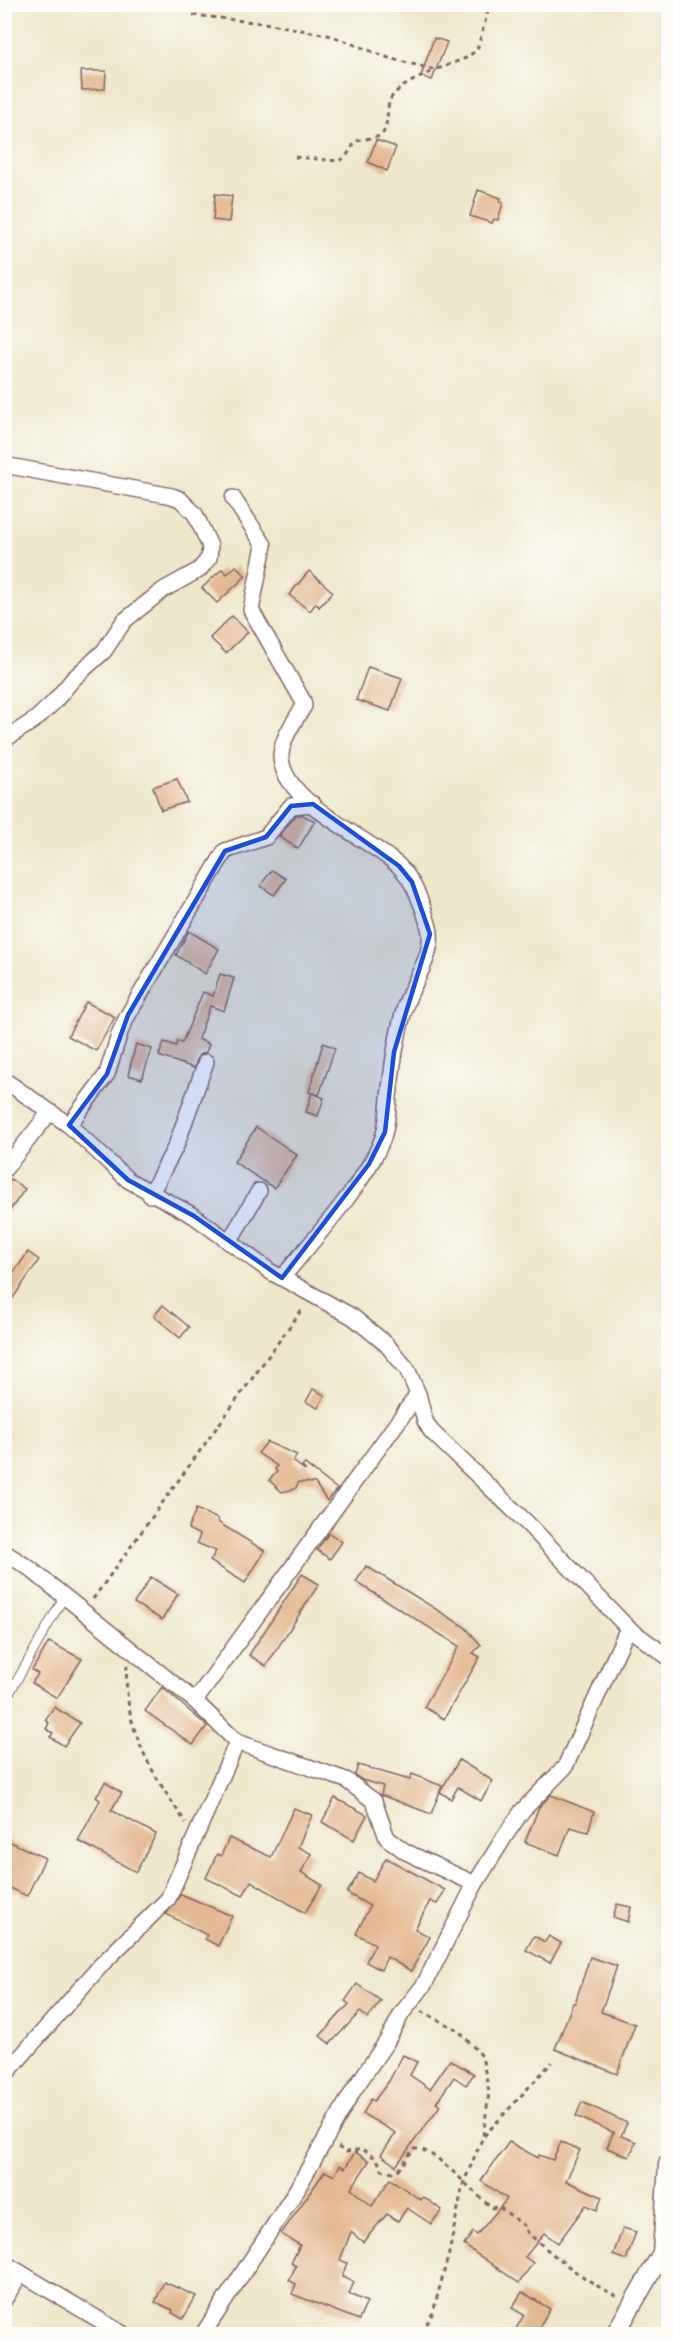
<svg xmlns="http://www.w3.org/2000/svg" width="673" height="2339" viewBox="0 0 673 2339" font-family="Delius,sans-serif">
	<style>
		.building { fill: #e3b993 }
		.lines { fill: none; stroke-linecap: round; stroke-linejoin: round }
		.service-casing { stroke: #836563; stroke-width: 10 }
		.minor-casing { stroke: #836563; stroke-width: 18 }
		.tertiary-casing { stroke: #836563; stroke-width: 21 }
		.path { stroke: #836563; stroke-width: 3; stroke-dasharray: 4.5 4.5; stroke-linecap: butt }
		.service { stroke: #fff; stroke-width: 8 }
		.minor { stroke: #fff; stroke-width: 15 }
		.tertiary { stroke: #fff; stroke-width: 18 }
		.marked { fill: #1d4ed8; fill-opacity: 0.2; stroke: #1d4ed8; stroke-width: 4.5; stroke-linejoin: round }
	</style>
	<rect width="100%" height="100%" fill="#fdfcf7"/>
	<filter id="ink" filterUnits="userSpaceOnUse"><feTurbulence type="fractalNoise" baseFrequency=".0167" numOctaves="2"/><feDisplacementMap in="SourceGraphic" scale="12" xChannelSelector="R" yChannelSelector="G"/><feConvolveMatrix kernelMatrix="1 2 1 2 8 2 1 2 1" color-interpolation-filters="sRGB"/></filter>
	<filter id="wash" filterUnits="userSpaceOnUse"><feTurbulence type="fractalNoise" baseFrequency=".008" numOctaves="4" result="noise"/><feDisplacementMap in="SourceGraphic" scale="24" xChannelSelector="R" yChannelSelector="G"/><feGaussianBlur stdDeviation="1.35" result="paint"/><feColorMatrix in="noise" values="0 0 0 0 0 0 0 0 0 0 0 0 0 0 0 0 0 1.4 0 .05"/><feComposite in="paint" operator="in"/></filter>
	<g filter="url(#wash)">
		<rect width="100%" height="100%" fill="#eee7cb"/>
		<g id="blocks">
			<g class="building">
				<path d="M434,38L447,42L432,80L421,76Z"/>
				<path d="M81,71H106L105,89L82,90Z"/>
				<path d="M376,140L396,147L387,171L368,162Z"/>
				<path d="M478,190L501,198L500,202L503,203L498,220L494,219L492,223L470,216Z"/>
				<path d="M215,194L232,196L229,222L213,220Z"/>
				<path d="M236,566L246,576L217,603L202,588L222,569L227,574Z"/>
				<path d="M309,571L333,592L319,607L316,603L310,611L289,595Z"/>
				<path d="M232,616L248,632L226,653L210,638Z"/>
				<path d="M368,667L402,678L390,711L356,700Z"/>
				<path d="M177,779L187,802L161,810L153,787Z"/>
				<path d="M296,815H303L315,821L298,849L279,836Z"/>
				<path d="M272,870L286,879L274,895L260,886Z"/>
				<path d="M189,931L219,949L205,974L176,955Z"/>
				<path d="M220,974L234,978L224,1011L210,1006L198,1039L209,1044L206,1052L199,1055L194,1068L159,1056L164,1042L176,1046L177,1041L182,1043L203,992L213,996Z"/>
				<path d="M86,1002L115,1017L96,1051L68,1036Z"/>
				<path d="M323,1043L335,1048L319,1095L309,1092Z"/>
				<path d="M136,1044L152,1049L142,1079L128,1075Z"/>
				<path d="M312,1093L324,1098L318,1116L306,1112Z"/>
				<path d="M256,1127L297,1155L274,1188L234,1162Z"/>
				<path d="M9,1178L25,1189L4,1219V1179Z"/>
				<path d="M28,1252L39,1260L13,1298L4,1292V1280L9,1271H15Z"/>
				<path d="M163,1305L189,1327L180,1338L154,1316Z"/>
				<path d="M313,1389L325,1395L318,1408L306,1402Z"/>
				<path d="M267,1442L297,1455L293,1461L306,1471L302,1466L305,1464L337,1489L327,1501L315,1483L299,1482L295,1489L282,1492L269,1480L277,1472L275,1469L277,1466L258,1453Z"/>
				<path d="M196,1509L218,1519L219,1523L265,1551L245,1583L210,1561L216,1551L197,1543L200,1535L188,1529Z"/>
				<path d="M329,1533L342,1542L330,1559L317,1550Z"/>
				<path d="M366,1566L465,1627L481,1645L473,1653L480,1657L444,1719L424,1707L459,1646L356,1582Z"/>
				<path d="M302,1574L319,1584L266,1666L249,1655Z"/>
				<path d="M151,1577L178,1594L162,1620L134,1603Z"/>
				<path d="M49,1642L82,1659L57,1698L32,1683L38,1674L32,1670Z"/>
				<path d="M162,1687L207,1726L193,1745L145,1711Z"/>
				<path d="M54,1707L80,1723L64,1746L50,1737L53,1733L46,1729L49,1723L45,1720Z"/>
				<path d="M459,1760L493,1781L481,1801L458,1787L451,1799L440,1792Z"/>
				<path d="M358,1765L410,1780L412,1774L442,1786L431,1814L381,1795L383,1786L362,1780L355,1775Z"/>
				<path d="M105,1782L122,1793L111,1810L156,1834L136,1872L78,1841L100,1800L96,1797Z"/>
				<path d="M551,1795L594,1812L588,1832L570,1827L559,1855L525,1842L539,1807Z"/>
				<path d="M335,1798L367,1815L354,1840L322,1822Z"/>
				<path d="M294,1808L312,1815L298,1847L312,1854L301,1872L322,1885L305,1913L251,1881L243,1896L206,1878L217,1854L221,1856L229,1838L271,1857Z"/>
				<path d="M4,1839L45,1858L27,1896L4,1885Z"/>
				<path d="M386,1858L445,1890L437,1904L430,1901L415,1929L430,1937L411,1971L387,1957L381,1970L366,1962L375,1944L356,1934L370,1906L347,1893L359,1873L373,1881Z"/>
				<path d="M181,1894L232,1916L218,1946L205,1939L207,1935L166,1914Z"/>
				<path d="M617,1904L631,1907L628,1922L613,1917Z"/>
				<path d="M534,1936L545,1942L549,1936L561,1943L550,1963L526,1950Z"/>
				<path d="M590,1957L617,1966L601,2012L635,2024L617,2074L555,2049L573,2003H575Z"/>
				<path d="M357,1984L381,2001L368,2018L360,2012L330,2044L320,2036L349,2004L345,2001Z"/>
				<path d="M403,2055L417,2062L410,2075L430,2089L450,2060L474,2074L466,2085L454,2077L436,2103L440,2106L396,2166L381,2155L396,2133L363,2114L371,2099L374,2101L389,2081Z"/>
				<path d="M582,2102L627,2123L621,2136L636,2142L629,2157L607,2148L613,2133H615L576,2116Z"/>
				<path d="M509,2142L538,2158L539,2155L553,2160L561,2142L580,2150L566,2181L602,2197L597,2210L586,2205L558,2243L544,2233L525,2257L533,2263L519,2283L464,2245L473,2232L477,2235L507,2199L481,2181Z"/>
				<path d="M355,2152L369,2161L351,2189L372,2206L390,2179L421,2200L423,2197L442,2210L431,2224L407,2208L398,2221L387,2214L363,2242L351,2232L340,2260L347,2263L342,2277L354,2282L349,2294L367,2302L359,2320L292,2294L296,2284L289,2280L296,2266L291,2263L300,2245L281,2234L325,2171L334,2176L340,2165L345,2168Z"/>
				<path d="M623,2228L636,2232L626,2260L613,2255Z"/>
				<path d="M164,2282L196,2296L183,2319L172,2313L173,2310L155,2302Z"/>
				<path d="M522,2292L550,2309L535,2334H513L524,2315L512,2308Z"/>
			</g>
		</g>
	</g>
	<g filter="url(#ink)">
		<use href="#blocks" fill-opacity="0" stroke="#836563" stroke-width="1.5"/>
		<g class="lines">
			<defs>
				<path id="service" d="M4,1703L64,1597"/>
				<g id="minor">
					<path d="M4,465L172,496L180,499L195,514L210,546L209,558L199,570L163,590L124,621L104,651L73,679L54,702L36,719L4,740"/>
					<path d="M233,498L264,545L251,610L303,701L304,706C295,720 282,738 281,755C280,802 369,837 400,867C414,881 424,908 429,927C436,953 413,981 406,1004C397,1032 393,1060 390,1089C388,1104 388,1120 384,1134C372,1176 311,1242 282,1278"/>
					<path d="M4,1080L69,1125L128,1180L194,1216L271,1272L353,1317L386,1344L407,1369L418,1394L425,1421L431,1431L527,1523L628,1628L668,1657"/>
					<path d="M69,1125L107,1074L120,1032L128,1015L225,851L266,837L291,806L313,804"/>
					<path d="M4,1170L50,1112"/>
					<path d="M150,1195L176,1146L206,1062"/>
					<path d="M229,1242L259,1191"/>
					<path d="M4,1552L29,1568L195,1701L237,1742L346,1780L374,1801L387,1838L406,1852L475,1884"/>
					<path d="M195,1701L418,1394"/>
					<path d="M4,2076L102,1964L168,1899L237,1742"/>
					<path d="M4,2263L123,2334"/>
					<path d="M4,2300L21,2273"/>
					<path d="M203,2334L293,2196L353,2091L387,2041L402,2013L424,1985L475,1884L505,1836L522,1811L565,1767L628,1628"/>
				</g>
				<path id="tertiary" d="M615,2334L662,2253L668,2164"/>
			</defs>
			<use href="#service" class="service-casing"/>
			<use href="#minor" class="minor-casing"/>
			<use href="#tertiary" class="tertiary-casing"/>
			<g class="path">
				<path d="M193,15L271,24L332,36L389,58L435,70L466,58L477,50L490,4"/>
				<path d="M295,157L338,161L345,158L356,141L381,136C389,126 386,114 389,103C393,87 419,79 432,71"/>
				<path d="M93,1599L303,1308"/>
				<path d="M127,1665C122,1728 152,1773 186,1823"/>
				<path d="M421,2011L458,2030L482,2056L489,2092L483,2137L463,2184L449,2253L433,2312L422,2334"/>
				<path d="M484,2136L552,2062"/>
				<path d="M338,2147L346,2152L362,2149L377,2159L382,2170L394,2172L401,2167L413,2149C436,2146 473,2195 493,2208L498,2206L527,2228V2232C555,2257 583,2280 617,2296"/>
			</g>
			<use href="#service" class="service"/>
			<use href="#minor" class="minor"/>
			<use href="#tertiary" class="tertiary"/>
		</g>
	</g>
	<path class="marked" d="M313,804L399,866L412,882L430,934L394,1052L385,1132L369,1164L282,1278L194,1216L128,1180L69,1125L107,1074L128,1015L225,851L266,837L291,806Z"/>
	<rect width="673" height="2339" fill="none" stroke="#fdfcf7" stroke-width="24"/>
</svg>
